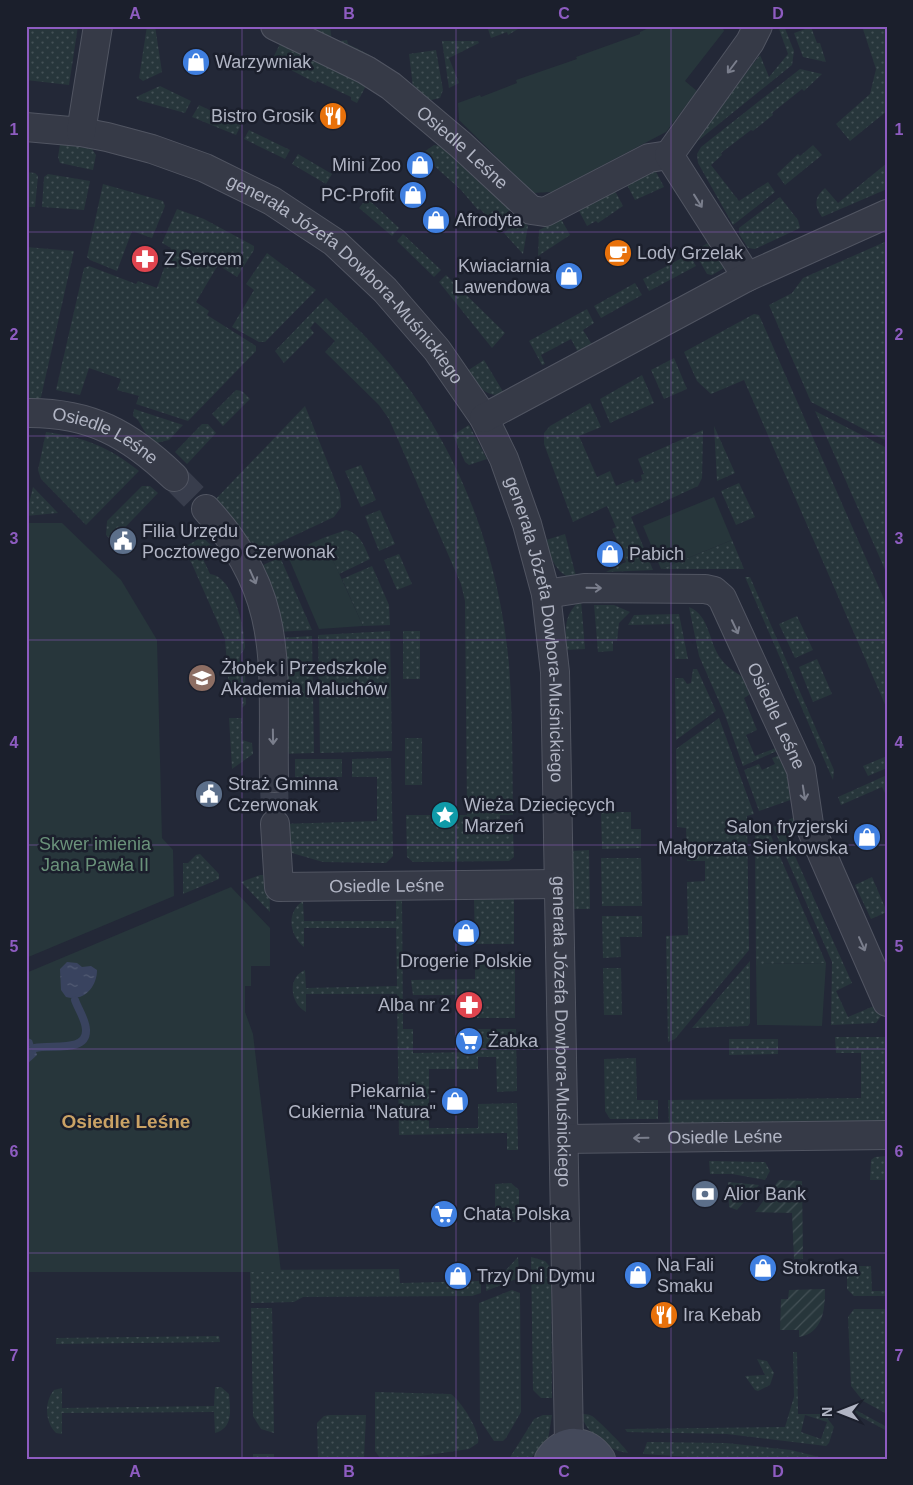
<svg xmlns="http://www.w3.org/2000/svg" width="913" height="1485" viewBox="0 0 913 1485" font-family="Helvetica,sans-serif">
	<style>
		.grass { fill: url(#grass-dots); fill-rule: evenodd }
		.park { fill: #27363b }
		.garden { fill: url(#garden-furrows) }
		.water { fill: url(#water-ripples) }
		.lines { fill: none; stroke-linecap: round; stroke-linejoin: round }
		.stream { stroke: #39435f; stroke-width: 8 }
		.street-tunnel { stroke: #383d4c; stroke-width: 28; stroke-dasharray: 28 14; stroke-linecap: butt }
		.street-casing { stroke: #515562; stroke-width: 30 }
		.secondary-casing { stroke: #515562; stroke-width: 30 }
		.street { stroke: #363a47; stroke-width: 28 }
		.secondary { stroke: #44495a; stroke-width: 28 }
		.oneway { stroke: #7a7e8c }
		.grid { fill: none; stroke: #8e5cc1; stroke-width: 1; stroke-opacity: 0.55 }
		.labels { text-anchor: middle; stroke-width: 5; stroke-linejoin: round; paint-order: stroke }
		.poi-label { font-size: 18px; fill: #b1b5c4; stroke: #1b1f2c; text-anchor: start }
		.street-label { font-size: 18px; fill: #b1b5c4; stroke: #1b1f2c }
		.park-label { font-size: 18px; fill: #6a927a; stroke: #1b1f2c }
		.neighbourhood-label { font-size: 19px; font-weight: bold; fill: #caa265; stroke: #1b1f2c }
		.neatline { fill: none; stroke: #8e5cc1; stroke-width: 2 }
		.grid-label { font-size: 16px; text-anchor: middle; font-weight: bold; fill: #8e5cc1 }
	</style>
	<defs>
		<pattern id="grass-dots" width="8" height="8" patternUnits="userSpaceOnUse" patternTransform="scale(1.25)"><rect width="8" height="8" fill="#27363b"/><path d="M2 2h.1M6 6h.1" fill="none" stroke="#445156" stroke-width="1.8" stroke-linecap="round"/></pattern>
		<pattern id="garden-furrows" width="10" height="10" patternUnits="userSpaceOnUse" patternTransform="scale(1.25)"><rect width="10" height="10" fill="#27363b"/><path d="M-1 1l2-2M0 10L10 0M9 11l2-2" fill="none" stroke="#445156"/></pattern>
		<pattern id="water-ripples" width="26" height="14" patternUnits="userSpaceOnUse" patternTransform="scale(1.25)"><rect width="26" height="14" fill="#39435f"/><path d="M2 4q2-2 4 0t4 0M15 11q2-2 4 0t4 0" fill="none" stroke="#535c74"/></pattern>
	</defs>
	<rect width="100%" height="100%" fill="#232837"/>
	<g class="grass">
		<path d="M26,26H78L69,85L26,80Z"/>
		<path d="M147,26H155L162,72L143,81L139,78Z"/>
		<path d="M315,26H330L332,42L347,40L348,44L370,55L368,60L312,33Z"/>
		<path d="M487,26H523L508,35L507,32L491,38Z"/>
		<path d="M778,26H784L794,51L792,65L699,140L696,137L760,55L769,77L788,54Z"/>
		<path d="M862,26H885L887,31V111L850,141L836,124L870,94L876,69Z"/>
		<path d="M811,27L817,43H820L826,62L803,57L794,33Z"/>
		<path d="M442,41H478L479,43L449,58L459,83L449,88Z"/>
		<path d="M281,42L368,82L357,103L351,100V97L317,81L316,83L272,60Z"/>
		<path d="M436,50L443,90L440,98L427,101L413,87L409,54Z"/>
		<path d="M800,69L822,74L804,91L802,89L772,113L773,115L753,131L751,130L721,153L722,155L711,165L739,201L768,182L775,192L733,225L698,163L697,154L701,147Z"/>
		<path d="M160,86L191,101L185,113L138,100L136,97Z"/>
		<path d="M199,105L241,125L236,135L192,117Z"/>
		<path d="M249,130L290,150L285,159L244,139Z"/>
		<path d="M60,144L92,149L96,155L93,170L60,163L58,157Z"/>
		<path d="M434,145L447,147L511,209L495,224L480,209L478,210L461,190L421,154Z"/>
		<path d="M813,145L822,155L785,185L777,174L798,154L800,156Z"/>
		<path d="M298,154L332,174L326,184L292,164Z"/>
		<path d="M887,163V189L822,217C814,206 814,197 825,188L838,203Z"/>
		<path d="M654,168L664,187L635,200L626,183Z"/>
		<path d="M26,172L35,173L38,176L35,207H29L26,238Z"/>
		<path d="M48,174L90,181L84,210L42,207L44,177Z"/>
		<path d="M103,184L163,201L165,206L152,238L132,231L117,271L90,260L87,257Z"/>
		<path d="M614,189L623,206L598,223L596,221L587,226L578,209Z"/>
		<path d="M780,197L798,220L800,228L755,249L748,248L739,234V228Z"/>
		<path d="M367,198L399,228L392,236L359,208Z"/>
		<path d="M177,209L204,219L254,246V250L237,277L218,265L196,302L209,311L207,315L256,346V351L188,421L136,404L139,396L117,390L121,379L89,368L80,395L56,390L84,268L89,266L136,284L138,281L157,288L171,248L162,243Z"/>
		<path d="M520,218L528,226L523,254L504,233Z"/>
		<path d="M561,219L570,235L538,256L539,230Z"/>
		<path d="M403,234L441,270L434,277L397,241Z"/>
		<path d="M887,241V441L811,402L769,305L792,293L803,278Z"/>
		<path d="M708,243L724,268L712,275L707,274L694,251Z"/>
		<path d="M26,247L74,251L41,397L37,403L26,406Z"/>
		<path d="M267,253L316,290L265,342H259L232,327L254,290L246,284Z"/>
		<path d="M689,254L696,266L649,291L643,279Z"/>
		<path d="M446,275L505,333L492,348L439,282Z"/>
		<path d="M635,283L642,295L601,318L594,306Z"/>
		<path d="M326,298C342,314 359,329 374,346C454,433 498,547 509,664C513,714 512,765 513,815H500V831H513L514,857L509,861L413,862L407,857L406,815H467L465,601L461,584L389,419L379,405L325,352L335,341L315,322L310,328L314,333L284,363L275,351Z"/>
		<path d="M587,309L594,323L583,330L594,348L580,356L571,339L541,355L545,364L542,365L529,341Z"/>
		<path d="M754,314L759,315L887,606V709L744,380L711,394L697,381L684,352Z"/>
		<path d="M674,358L687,389L664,399L651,370Z"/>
		<path d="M484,360L505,395C484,397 478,386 467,371Z"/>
		<path d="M642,375L654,403L610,423L600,399Z"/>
		<path d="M236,390L242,391L250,399L223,426L212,414Z"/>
		<path d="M590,403L601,427L579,436L597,477L610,471L616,486L633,479L635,483L642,480L641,475L644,474L638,459L703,430L702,478L698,486L631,517L653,570L606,572L626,562L612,529L616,527L607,506L573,522L544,444V433L550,426Z"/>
		<path d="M305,406L340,493L341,507L334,517L251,556L210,505Z"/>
		<path d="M134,409L183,425L169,440L152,444L138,420L133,416Z"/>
		<path d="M815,411L887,448V574Z"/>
		<path d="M202,424H208L216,433L187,464L175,452Z"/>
		<path d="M469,425L487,459L469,465L465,462L453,435Z"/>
		<path d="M714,426L735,473L717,481Z"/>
		<path d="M46,432C84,437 109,447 139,471L86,525L41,479L38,470Z"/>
		<path d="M361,465L376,500L361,507L345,471Z"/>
		<path d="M739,483L755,517L736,525L721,491Z"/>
		<path d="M142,486H150L158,493L112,541L106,535L107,521Z"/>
		<path d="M33,487L58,513L26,516Z"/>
		<path d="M380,510L395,544L379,551L365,516Z"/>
		<path d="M346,530C361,534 364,546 370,559L339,574L323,538Z"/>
		<path d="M565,534L577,580C556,575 551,560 546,540Z"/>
		<path d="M202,537L212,546L203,559L210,574C233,576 244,626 245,646C245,651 241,652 240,656C239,659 240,665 241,668L245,673L246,704L242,708V691H229L225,639L192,564L183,548Z"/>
		<path d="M732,540L744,569H661Z"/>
		<path d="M399,554L412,584L397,590L384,560Z"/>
		<path d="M280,557L312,630L276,632L257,568Z"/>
		<path d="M372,566L389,605L390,625L363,626L342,579Z"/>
		<path d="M745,577H750L834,770L833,780Z"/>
		<path d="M581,600L585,649L566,650C565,629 564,613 581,600Z"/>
		<path d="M594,605H614L630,612L619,623L617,641H613V651L598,652Z"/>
		<path d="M689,607C710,615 709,644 721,659C730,672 747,676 755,691L744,698L757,730L746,735L755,756L776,748L777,751L743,766L725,715L699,656Z"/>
		<path d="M679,614L688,659H675L674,624L628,625L634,615Z"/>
		<path d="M797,616L813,650L795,658L779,624Z"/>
		<path d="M390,631L392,751L320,753L318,635Z"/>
		<rect x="403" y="631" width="17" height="48"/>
		<path d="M312,636L314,753L280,754L278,638Z"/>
		<path d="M817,659L832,694L813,702L799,667Z"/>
		<path d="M693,669H697L716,711L676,740L675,678H683L687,684L691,683Z"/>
		<path d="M229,718H242V740L252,743L253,754L232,769Z"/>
		<path d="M719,718L754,814L747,816L749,950L675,1039L668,1042L666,936L688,935L687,882L705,881V861H687L686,828L677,827L676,749Z"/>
		<rect x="405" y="738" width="17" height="47"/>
		<path d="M783,754L796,798L759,811L744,770L759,764L762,770L775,764L772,758Z"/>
		<path d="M887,756V768L868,776L863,766Z"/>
		<path d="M391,758L393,856L386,863L323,862L285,851L280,824L377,821V777H352V759Z"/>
		<rect x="295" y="759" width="47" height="18"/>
		<path d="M887,775V797L882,787L841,805L838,797Z"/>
		<path d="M601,812H631V829H641V848L602,849Z"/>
		<path d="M799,815L789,843L852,983L836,991L848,1017L881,1003L884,1012L876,1023L831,1025L832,962L773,827Z"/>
		<path d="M768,829L826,963L756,964L755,836Z"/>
		<path d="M589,850L590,909H570V851Z"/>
		<path d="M200,854L219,874V879L183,894V863H188L196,855Z"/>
		<path d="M601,858H641L642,906H602Z"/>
		<path d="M260,875H269L270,912L241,882Z"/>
		<path d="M872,877L887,912L871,919L855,885Z"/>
		<path d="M474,899H514V944H475Z"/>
		<path d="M396,900H402L403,1029H413V1053L477,1052L478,1029H516L517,1091L497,1092L496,1057H478V1069H429V1128H478V1104L517,1103L518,1150H507V1133L399,1135L397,994H306V1012C290,1004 287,977 305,970L306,988L397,986L396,928H304V947C289,935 286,912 303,901L304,921H396Z"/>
		<path d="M602,916H642V937H620L621,957L603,958Z"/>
		<path d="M515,955V1018H477V995H413L411,980L475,979V956Z"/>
		<path d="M750,961V1023L748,1026L692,1028Z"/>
		<path d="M603,968H621L622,1015H604Z"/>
		<path d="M835,1037H887V1124L669,1127L668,1100L861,1098V1053H836Z"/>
		<path d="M729,1039H778V1054L729,1055Z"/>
		<path d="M636,1058L637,1100H658V1119H610L605,1111L604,1059Z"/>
		<path d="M887,1156V1180H870L871,1160L875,1157Z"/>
		<path d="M709,1161L765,1162L770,1171L765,1180L732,1174H710Z"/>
		<path d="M511,1183L519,1190V1222H506V1218H502V1222H495V1184Z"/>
		<path d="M518,1257L519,1271L516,1279L486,1291V1271L506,1270Z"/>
		<path d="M531,1257L545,1261L551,1268L552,1398H541L533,1390Z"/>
		<path d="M851,1266H871L872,1291H887V1296H854L847,1289V1269Z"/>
		<path d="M399,1269L400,1283L481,1281V1293L472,1296L303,1297L294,1302L251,1303L250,1270Z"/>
		<path d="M512,1290L520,1293L521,1412L506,1438L503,1441H494L480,1420L479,1303Z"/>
		<path d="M251,1308H272L274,1433L261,1429L253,1416Z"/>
		<path d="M854,1309H887V1414L863,1401L851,1386L848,1317Z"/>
		<path d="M219,1336L220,1342L56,1344V1338Z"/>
		<path d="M793,1352H797L798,1414H824L834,1427L829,1443L826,1446L727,1434L627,1432L625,1429L785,1427L794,1397ZM805,1415L827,1422L821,1439L801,1432Z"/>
		<path d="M757,1359L767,1361L774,1373L770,1385L758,1391L755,1390L745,1376L765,1375Z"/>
		<path d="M215,1387H221L229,1394C230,1409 234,1428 215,1433L214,1412L62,1413V1434L56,1433C45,1422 44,1402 54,1390L62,1388V1408L214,1406Z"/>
		<path d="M375,1392L451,1394C460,1400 481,1432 478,1443L469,1449L400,1459L380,1458L375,1451Z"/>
		<path d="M852,1408L887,1427V1431L859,1416Z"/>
		<path d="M580,1414C584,1414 588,1414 592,1416C597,1419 627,1449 628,1453C605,1450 589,1435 580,1414Z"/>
		<path d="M329,1415H366L364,1459H318L317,1423L324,1416Z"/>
		<path d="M543,1415H552L548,1440L530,1459H509L534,1419Z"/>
		<path d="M647,1442L726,1443L791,1450L827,1459H723L643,1454Z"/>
		<rect x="253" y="1454" width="21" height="5"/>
	</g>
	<g class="park">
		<path d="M653,26H722L724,31L685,81L697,91L666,132L552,192L533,193L459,120L458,103L480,95L481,97L517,83L516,80L577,59L576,57L640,34V32Z"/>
		<path d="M714,497L732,540L661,569L643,526Z"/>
		<path d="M26,523H62L121,580L157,640L162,838L173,850L174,896L26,958Z"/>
		<path d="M323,538L363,626L319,629L287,554Z"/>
		<path d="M231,887L270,928V966H251V986H245V1012L253,1034L281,1272H26V973Z"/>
		<path d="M826,963L822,1026L757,1025L756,964Z"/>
	</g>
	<g class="garden">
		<path d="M779,1180L802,1181L803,1259H794L792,1213L755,1212Z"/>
		<path d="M728,1182L759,1185L737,1210L729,1207Z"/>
		<path d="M825,1289C825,1310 823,1333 799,1337V1330H780L781,1299H788L789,1290Z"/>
	</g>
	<g class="water">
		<path d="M67,962L77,963L82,967L91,966L97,970C97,987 84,1002 66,997L61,990L60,969Z"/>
		<path d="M26,1037L32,1040L37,1055L26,1065Z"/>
	</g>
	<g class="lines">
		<path class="stream" d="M35,1048C51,1044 87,1053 86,1030C86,1020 78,1009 75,1000"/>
		<g class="street-tunnel">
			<path d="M174,477L206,509"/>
			<path d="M274,778L275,824"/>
		</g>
		<defs>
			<g id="street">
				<path id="s1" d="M275,26L366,70L391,86L461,145L531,210L545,212L649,158L669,155"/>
				<path id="s2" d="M26,127L81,132L107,137L152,149L205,168L272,201L334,242L385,290L437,350L484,418L504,459L527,524L546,594L555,672L569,1443"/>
				<path d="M81,132L98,26"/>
				<path d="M747,277L669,155L750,42L758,26"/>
				<path id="s3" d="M26,413C90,412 129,434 174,477"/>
				<path d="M484,418L747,277L887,214"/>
				<path d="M206,509C287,596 272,669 274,778"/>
				<path id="s4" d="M546,594L584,588L705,589L714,591L722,598L801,770L809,824L887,1002"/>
				<path id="s5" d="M275,824L279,887L558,884"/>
				<path id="s6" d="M564,1139L887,1135"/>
			</g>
			<path id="secondary" d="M549,1459C563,1437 587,1438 601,1459"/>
		</defs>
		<use href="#street" class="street-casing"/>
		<use href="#secondary" class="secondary-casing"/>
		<use href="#street" class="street"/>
		<use href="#secondary" class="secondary"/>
	</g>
	<defs><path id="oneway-shaft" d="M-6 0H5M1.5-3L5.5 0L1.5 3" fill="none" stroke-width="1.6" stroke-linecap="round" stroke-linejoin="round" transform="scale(1.25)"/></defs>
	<g class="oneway">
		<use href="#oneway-shaft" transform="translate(732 67) rotate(127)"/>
		<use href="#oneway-shaft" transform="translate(698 201) rotate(58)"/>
		<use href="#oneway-shaft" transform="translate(253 577) rotate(66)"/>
		<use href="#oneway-shaft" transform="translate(594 588) rotate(1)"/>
		<use href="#oneway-shaft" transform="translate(735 627) rotate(65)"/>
		<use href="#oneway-shaft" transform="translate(273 737) rotate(89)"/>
		<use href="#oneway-shaft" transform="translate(804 793) rotate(81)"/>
		<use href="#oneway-shaft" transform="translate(862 944) rotate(66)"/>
		<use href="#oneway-shaft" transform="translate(641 1138) rotate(179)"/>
	</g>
	<path class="grid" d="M242,26V1459M456,26V1459M671,26V1459M26,232H887M26,436H887M26,640H887M26,845H887M26,1049H887M26,1253H887"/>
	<defs>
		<symbol id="shop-disc" viewBox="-11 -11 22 22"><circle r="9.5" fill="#3f7fe0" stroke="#1b1f2c"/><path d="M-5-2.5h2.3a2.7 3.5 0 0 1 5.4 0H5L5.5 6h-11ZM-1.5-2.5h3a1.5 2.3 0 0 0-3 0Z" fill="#fff"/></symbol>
		<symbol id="restaurant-disc" viewBox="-11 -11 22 22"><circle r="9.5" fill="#e8710a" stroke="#1b1f2c"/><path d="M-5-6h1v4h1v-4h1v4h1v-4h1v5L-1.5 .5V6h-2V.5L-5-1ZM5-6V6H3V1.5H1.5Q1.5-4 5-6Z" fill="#fff"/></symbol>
		<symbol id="cafe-disc" viewBox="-11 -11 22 22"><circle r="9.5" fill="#e8710a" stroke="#1b1f2c"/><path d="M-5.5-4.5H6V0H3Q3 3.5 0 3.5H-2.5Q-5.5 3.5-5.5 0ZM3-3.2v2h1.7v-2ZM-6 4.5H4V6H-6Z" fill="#fff"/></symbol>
		<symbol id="pharmacy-disc" viewBox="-11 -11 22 22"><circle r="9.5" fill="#e0444e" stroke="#1b1f2c"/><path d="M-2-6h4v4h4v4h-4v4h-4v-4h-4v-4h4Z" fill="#fff"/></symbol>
		<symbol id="civic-disc" viewBox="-11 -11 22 22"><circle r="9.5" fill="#5c6f8a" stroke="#1b1f2c"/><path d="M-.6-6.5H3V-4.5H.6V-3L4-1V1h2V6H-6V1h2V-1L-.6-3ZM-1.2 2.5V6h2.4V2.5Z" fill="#fff"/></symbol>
		<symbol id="school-disc" viewBox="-11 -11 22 22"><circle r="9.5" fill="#8d6e63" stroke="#1b1f2c"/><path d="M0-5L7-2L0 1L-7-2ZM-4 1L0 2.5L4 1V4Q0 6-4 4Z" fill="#fff"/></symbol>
		<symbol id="sight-disc" viewBox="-11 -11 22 22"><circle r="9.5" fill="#0f9aa8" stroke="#1b1f2c"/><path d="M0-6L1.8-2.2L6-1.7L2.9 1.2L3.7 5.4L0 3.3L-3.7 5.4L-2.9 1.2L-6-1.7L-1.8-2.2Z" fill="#fff"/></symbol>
		<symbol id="supermarket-disc" viewBox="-11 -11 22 22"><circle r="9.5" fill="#3f7fe0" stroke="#1b1f2c"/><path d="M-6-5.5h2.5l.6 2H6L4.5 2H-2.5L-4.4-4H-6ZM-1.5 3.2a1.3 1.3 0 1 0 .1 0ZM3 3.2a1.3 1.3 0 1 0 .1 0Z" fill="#fff"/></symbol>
		<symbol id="bank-disc" viewBox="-11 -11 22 22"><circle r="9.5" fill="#5c6f8a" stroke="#1b1f2c"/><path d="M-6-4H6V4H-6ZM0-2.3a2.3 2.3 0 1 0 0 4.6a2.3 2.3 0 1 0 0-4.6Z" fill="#fff"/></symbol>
	</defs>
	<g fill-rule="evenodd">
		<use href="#shop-disc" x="180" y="46" width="32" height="32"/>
		<use href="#restaurant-disc" x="317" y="100" width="32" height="32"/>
		<use href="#shop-disc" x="404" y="149" width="32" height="32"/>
		<use href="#shop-disc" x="397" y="179" width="32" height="32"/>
		<use href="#shop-disc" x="420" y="204" width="32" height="32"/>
		<use href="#cafe-disc" x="602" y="237" width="32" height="32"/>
		<use href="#pharmacy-disc" x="129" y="243" width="32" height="32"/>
		<use href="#shop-disc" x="553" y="260" width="32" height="32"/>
		<use href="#civic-disc" x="107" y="525" width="32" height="32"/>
		<use href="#shop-disc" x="594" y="538" width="32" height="32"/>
		<use href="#school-disc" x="186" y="662" width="32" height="32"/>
		<use href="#civic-disc" x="193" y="778" width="32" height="32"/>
		<use href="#sight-disc" x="429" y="799" width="32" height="32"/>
		<use href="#shop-disc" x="851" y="821" width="32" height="32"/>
		<use href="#shop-disc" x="450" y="917" width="32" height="32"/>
		<use href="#pharmacy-disc" x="453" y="989" width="32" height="32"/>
		<use href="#supermarket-disc" x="453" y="1025" width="32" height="32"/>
		<use href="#shop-disc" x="439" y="1085" width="32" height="32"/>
		<use href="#bank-disc" x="689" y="1178" width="32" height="32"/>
		<use href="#supermarket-disc" x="428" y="1198" width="32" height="32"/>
		<use href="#shop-disc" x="747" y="1252" width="32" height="32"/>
		<use href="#shop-disc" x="622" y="1259" width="32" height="32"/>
		<use href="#shop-disc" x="442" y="1260" width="32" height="32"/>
		<use href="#restaurant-disc" x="648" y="1299" width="32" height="32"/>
	</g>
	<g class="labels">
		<g class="poi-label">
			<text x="215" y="68">Warzywniak</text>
			<text x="314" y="122" text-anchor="end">Bistro Grosik</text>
			<text x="401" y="171" text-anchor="end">Mini Zoo</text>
			<text x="394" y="201" text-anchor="end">PC-Profit</text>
			<text x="455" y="226">Afrodyta</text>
			<text x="637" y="259">Lody Grzelak</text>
			<text x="164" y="265">Z Sercem</text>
			<text x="550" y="272" text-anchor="end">Kwiaciarnia<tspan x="550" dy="21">Lawendowa</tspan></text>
			<text x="142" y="537">Filia Urzędu<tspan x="142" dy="21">Pocztowego Czerwonak</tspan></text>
			<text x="629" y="560">Pabich</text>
			<text x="221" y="674">Żłobek i Przedszkole<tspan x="221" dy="21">Akademia Maluchów</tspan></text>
			<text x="228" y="790">Straż Gminna<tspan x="228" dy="21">Czerwonak</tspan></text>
			<text x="464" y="811">Wieża Dziecięcych<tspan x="464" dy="21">Marzeń</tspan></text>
			<text x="848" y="833" text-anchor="end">Salon fryzjerski<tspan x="848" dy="21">Małgorzata Sienkowska</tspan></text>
			<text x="466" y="967" text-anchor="middle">Drogerie Polskie</text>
			<text x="450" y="1011" text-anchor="end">Alba nr 2</text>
			<text x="488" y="1047">Żabka</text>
			<text x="436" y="1097" text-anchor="end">Piekarnia -<tspan x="436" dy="21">Cukiernia "Natura"</tspan></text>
			<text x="724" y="1200">Alior Bank</text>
			<text x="463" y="1220">Chata Polska</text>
			<text x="657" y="1271">Na Fali<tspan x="657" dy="21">Smaku</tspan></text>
			<text x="782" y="1274">Stokrotka</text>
			<text x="477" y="1282">Trzy Dni Dymu</text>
			<text x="683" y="1321">Ira Kebab</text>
		</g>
		<g class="street-label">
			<text dy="6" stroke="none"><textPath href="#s1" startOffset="225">Osiedle Leśne</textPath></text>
			<text dy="6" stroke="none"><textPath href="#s2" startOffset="366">generała Józefa Dowbora-Muśnickiego</textPath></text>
			<text dy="6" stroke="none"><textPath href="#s3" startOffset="84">Osiedle Leśne</textPath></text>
			<text dy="6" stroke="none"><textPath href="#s2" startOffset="786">generała Józefa Dowbora-Muśnickiego</textPath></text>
			<text dy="6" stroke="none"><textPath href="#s4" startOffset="309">Osiedle Leśne</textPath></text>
			<text dy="6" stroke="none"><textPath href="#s5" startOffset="171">Osiedle Leśne</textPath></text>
			<text dy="6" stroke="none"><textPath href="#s2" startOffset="1191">generała Józefa Dowbora-Muśnickiego</textPath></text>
			<text dy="6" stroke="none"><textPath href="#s6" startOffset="161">Osiedle Leśne</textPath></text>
		</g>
		<g class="park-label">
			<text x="95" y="850">Skwer imienia<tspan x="95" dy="21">Jana Pawła II</tspan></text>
		</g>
		<g class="neighbourhood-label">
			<text x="126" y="1128">Osiedle Leśne</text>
		</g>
	</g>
	<rect width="913" height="1485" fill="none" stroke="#1b1f2c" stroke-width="55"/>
	<g transform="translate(840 1412) rotate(270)" stroke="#1b1f2c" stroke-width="4" paint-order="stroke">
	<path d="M0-4L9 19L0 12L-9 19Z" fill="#b1b5c4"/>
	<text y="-8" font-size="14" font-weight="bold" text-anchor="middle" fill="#b1b5c4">N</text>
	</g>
	<rect x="28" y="28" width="858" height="1430" class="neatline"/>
	<g class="grid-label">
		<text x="135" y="19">A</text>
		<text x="349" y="19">B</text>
		<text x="564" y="19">C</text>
		<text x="778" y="19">D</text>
		<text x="14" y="135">1</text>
		<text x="899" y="135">1</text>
		<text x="14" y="340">2</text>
		<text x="899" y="340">2</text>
		<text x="14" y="544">3</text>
		<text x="899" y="544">3</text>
		<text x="14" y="748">4</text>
		<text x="899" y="748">4</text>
		<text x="14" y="952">5</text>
		<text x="899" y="952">5</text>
		<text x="14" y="1157">6</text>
		<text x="899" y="1157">6</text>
		<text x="14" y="1361">7</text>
		<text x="899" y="1361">7</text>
		<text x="135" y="1477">A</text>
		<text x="349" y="1477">B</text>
		<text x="564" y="1477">C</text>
		<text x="778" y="1477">D</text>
	</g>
</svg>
